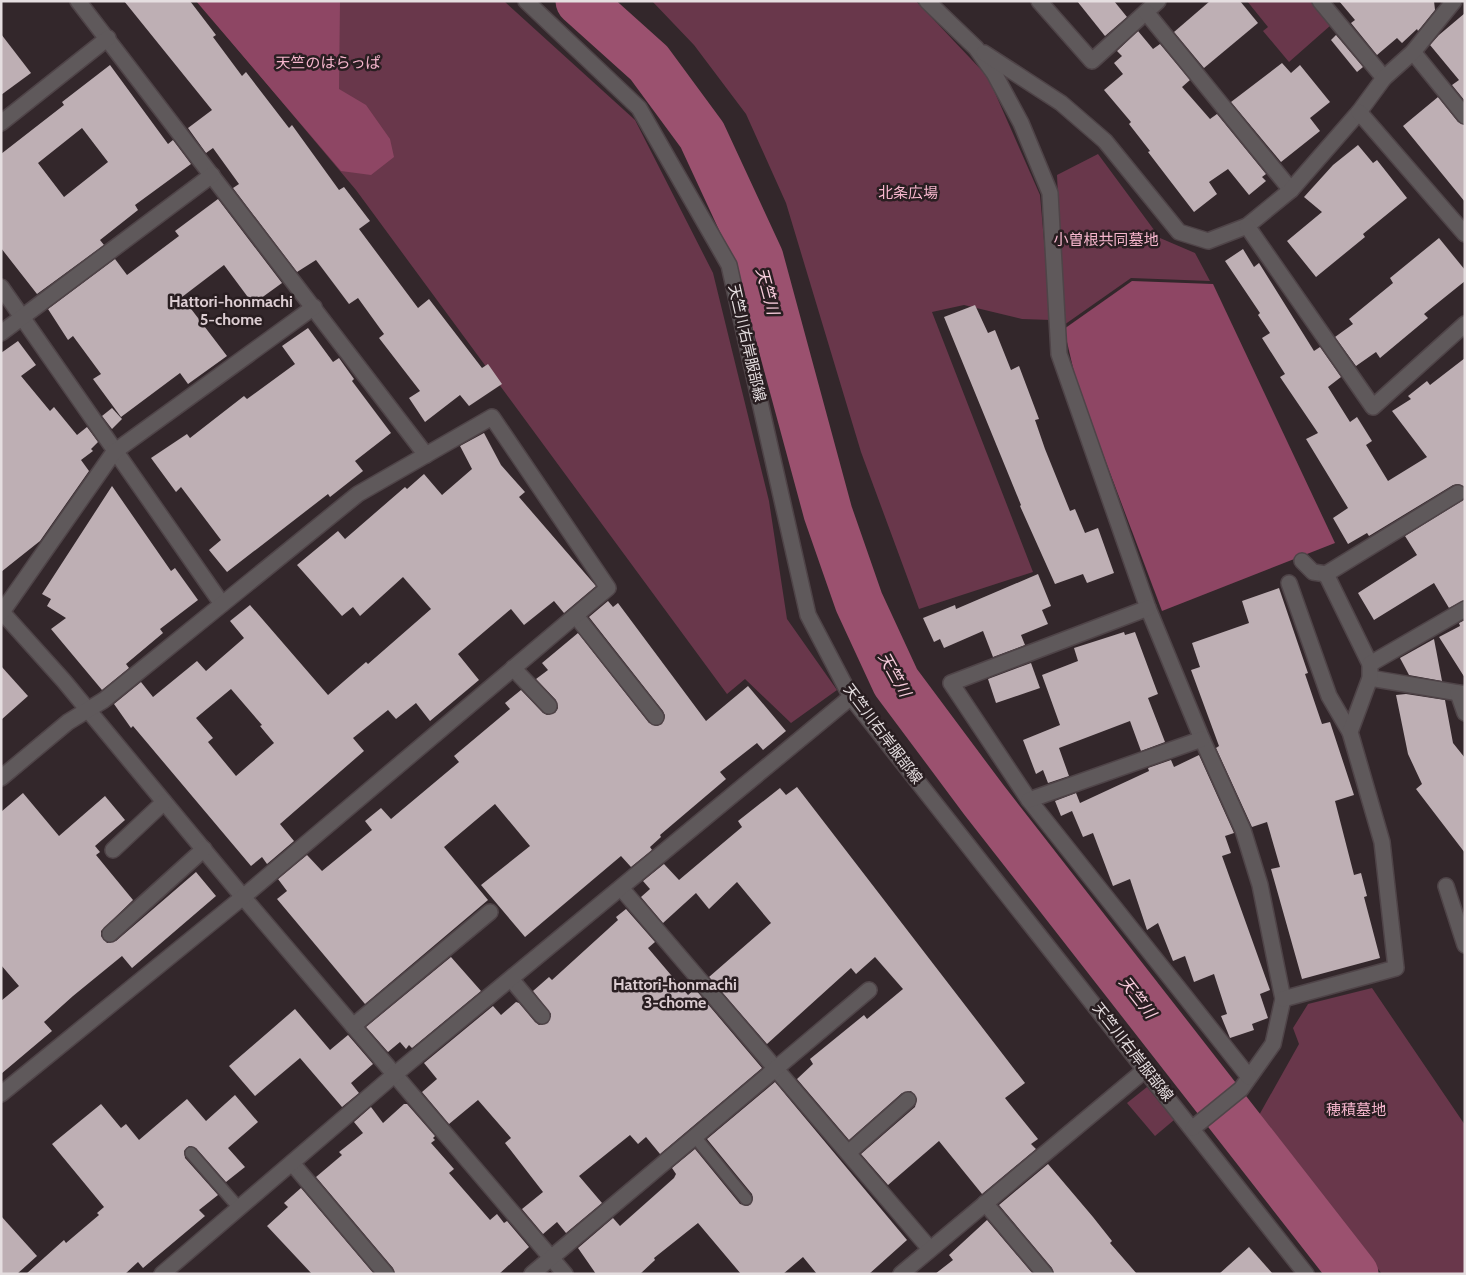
<svg xmlns="http://www.w3.org/2000/svg" width="1466" height="1275" viewBox="0 0 1466 1275" font-family="Cabin,'Noto Sans JP',sans-serif">
	<style>
		.green { fill: #69374b }
		.forest { fill: #8e4664 }
		.lines { fill: none; stroke-linecap: round; stroke-linejoin: round }
		.river { stroke: #9b516f; stroke-width: 49 }
		.building { fill: #beafb4; fill-rule: evenodd }
		.lane-casing { stroke: #4f4448; stroke-width: 14 }
		.street-casing { stroke: #4f4448; stroke-width: 18 }
		.lane { stroke: #5f595b; stroke-width: 11 }
		.street { stroke: #5f595b; stroke-width: 15 }
		.labels { text-anchor: middle; stroke-width: 5; stroke-linejoin: round; paint-order: stroke }
		.park-label { font-size: 15px; fill: #f6b6cd; stroke: #291e21 }
		.street-label { font-size: 15px; fill: #e5dee0; stroke: #291e21 }
		.water-label { font-size: 16px; font-style: italic; fill: #facede; stroke: #291e21 }
		.neighbourhood-label { font-size: 16px; font-weight: bold; fill: #dccdd2; stroke: #291e21 }
	</style>
	<rect width="100%" height="100%" fill="#33272b"/>
	<g class="green">
		<path d="M197,1H504L635,120L713,273L769,501L787,619L837,690L791,723L745,679L727,694L356,190Z"/>
		<path d="M652,1H916L988,77L1040,195L1051,320L1022,319L964,305L932,312L1033,572L919,609L861,452L786,203L746,114L694,45Z"/>
		<path d="M1247,1H1310L1331,25L1289,62L1263,31L1268,27Z"/>
		<path d="M1098,154L1160,238L1195,253L1210,281L1131,278L1064,325L1057,175Z"/>
		<path d="M1372,988L1465,1125V1274H1382L1258,1117L1299,1044L1293,1028L1308,1004Z"/>
		<path d="M1147,1087L1174,1120L1155,1136L1127,1103Z"/>
	</g>
	<g class="forest">
		<path d="M196,1H340L339,89L366,105L390,139L394,157L371,175L341,171Z"/>
		<path d="M1132,281L1213,284L1335,543L1162,611L1077,385L1064,329Z"/>
	</g>
	<g class="lines">
		<path class="river" d="M580,1L649,63L702,135L759,258L828,513L859,602L896,682L984,800L1354,1274"/>
	</g>
	<g class="building">
		<path d="M124,1H190L216,35L213,37L242,76L246,72L289,128L292,125L339,190L344,187L370,221L359,229L418,308L429,299L482,368L488,364L502,384L469,406L460,395L425,422L409,398L420,391L379,338L384,334L358,298L349,304L316,260L297,272L233,188L239,184L213,148L206,153L188,128L212,110Z"/>
		<path d="M1077,1H1114L1127,17L1105,36Z"/>
		<path d="M1210,1H1240L1258,23L1204,68L1174,32Z"/>
		<path d="M1339,1H1434L1435,10L1418,31L1417,29L1402,43L1397,38L1377,55L1351,23L1355,20Z"/>
		<path d="M1465,13V101L1452,85L1459,80L1430,45L1439,35Z"/>
		<path d="M1138,31L1153,49L1160,44L1190,80L1182,87L1210,119L1217,114L1266,174L1262,177L1266,181L1249,195L1228,169L1209,182L1217,194L1194,212L1148,152L1150,151L1129,124L1131,122L1104,90L1123,74L1114,63L1122,56L1117,51Z"/>
		<path d="M1,34L31,73L1,95Z"/>
		<path d="M1336,35L1363,67L1357,72L1331,40Z"/>
		<path d="M1282,63L1291,73L1300,65L1330,102L1310,118L1320,131L1281,162L1231,102Z"/>
		<path d="M110,65L168,144L173,140L191,164L135,205L138,210L100,240L104,245L37,294L1,248V154L64,105L62,102ZM82,128L108,162L64,197L38,163Z"/>
		<path d="M1438,97L1458,122L1465,125V202L1403,126Z"/>
		<path d="M1358,145L1373,163L1377,160L1407,198L1363,234L1365,237L1316,277L1287,241L1322,212L1304,197L1333,165Z"/>
		<path d="M218,199L282,283L253,304L224,265L182,297L227,356L188,384L180,373L121,417L93,379L101,374L73,336L68,340L48,309L115,259L127,275L179,236L175,231Z"/>
		<path d="M1439,238L1465,270V281L1424,314L1428,318L1380,358L1376,352L1356,366L1335,337L1353,324L1349,319L1393,283L1390,278Z"/>
		<path d="M1243,249L1254,267L1259,263L1314,351L1320,347L1341,377L1328,387L1350,422L1357,417L1372,441L1366,445L1388,481L1427,457L1392,411L1411,399L1408,396L1427,381L1430,385L1465,358V487L1458,484L1453,485L1369,536L1367,533L1348,544L1333,518L1348,508L1306,439L1318,433L1280,377L1285,374L1262,338L1270,333L1258,315L1260,313L1225,261Z"/>
		<path d="M975,305L988,333L995,330L1011,370L1019,366L1039,419L1035,420L1045,449L1070,511L1075,509L1085,533L1098,528L1114,573L1087,583L1083,574L1055,584L1020,506L1021,505L944,317Z"/>
		<path d="M308,328L333,362L339,358L354,379L352,381L391,433L355,461L363,471L330,497L328,494L227,572L209,550L221,540L181,487L176,492L151,458L187,434L190,438L244,396L247,399L295,364L282,346Z"/>
		<path d="M18,341L36,365L21,376L50,411L54,407L77,435L87,427L98,442L91,449L93,451L81,460L89,471L40,541L1,572V353Z"/>
		<path d="M112,408L122,419L112,429L102,416Z"/>
		<path d="M484,433L501,465L525,492L519,497L596,586L564,613L554,601L524,625L511,609L458,654L479,680L430,721L416,703L396,719L388,710L353,738L364,751L280,824L294,841L267,864L262,857L251,866L133,726L131,728L114,704L141,682L153,697L197,661L206,671L244,638L230,621L250,605L328,695L366,662L368,664L431,609L403,577L360,616L353,607L342,616L297,565L338,531L345,539L405,487L407,489L424,474L442,495L472,469L460,446ZM231,689L262,725L260,726L274,743L236,776L208,742L213,738L196,718Z"/>
		<path d="M112,486L171,571L175,568L198,600L160,629L163,633L126,664L129,668L102,690L51,629L66,618L47,606L51,599L42,594Z"/>
		<path d="M1465,499V600L1449,608L1434,583L1374,620L1358,593L1417,555L1405,536Z"/>
		<path d="M1038,574L1051,606L1042,610L1048,624L1021,635L1025,645L993,657L983,631L944,648L940,639L934,642L923,618L955,605L956,609Z"/>
		<path d="M1279,588L1308,673L1305,674L1322,724L1330,722L1354,795L1335,801L1354,875L1361,873L1367,896L1364,897L1380,958L1302,979L1271,869L1280,867L1267,822L1252,827L1216,748L1219,746L1191,670L1200,667L1192,643L1249,623L1242,601Z"/>
		<path d="M608,601L613,607L618,603L706,721L748,686L786,731L763,750L757,743L720,772L726,779L660,835L661,837L650,847L652,850L631,867L621,856L525,937L481,885L530,846L495,804L444,847L488,900L365,1004L277,899L287,891L278,879L307,855L322,871L372,830L365,821L381,808L391,819L459,762L454,756L510,709L505,703L521,690L543,713L547,715L555,713L558,708L556,700L536,679L548,670L542,663L578,633L649,723L657,726L662,724L665,716L663,711L589,617Z"/>
		<path d="M1465,620V678L1439,637L1460,626L1459,623Z"/>
		<path d="M1124,632L1125,635L1135,632L1158,694L1148,698L1165,742L1141,751L1130,721L1059,748L1069,776L1048,783L1043,770L1036,774L1023,740L1060,725L1042,675L1078,661L1074,648Z"/>
		<path d="M1434,639L1442,681L1409,675L1400,658Z"/>
		<path d="M1031,663L1040,688L996,703L988,679Z"/>
		<path d="M1,666L28,696L1,720Z"/>
		<path d="M1406,694L1445,700L1453,743L1465,758V853L1416,789L1422,784L1408,754L1396,695Z"/>
		<path d="M1199,755L1234,833L1225,836L1231,853L1222,856L1270,990L1260,994L1268,1018L1252,1024L1254,1030L1230,1038L1221,1016L1227,1014L1214,974L1194,982L1185,956L1173,961L1158,923L1147,930L1130,879L1113,886L1093,833L1083,837L1072,811L1061,816L1055,801L1076,793L1080,803L1149,771L1148,768L1171,760L1174,767Z"/>
		<path d="M797,787L1025,1083L1005,1098L1038,1139L1031,1144L1036,1149L982,1194L939,1141L888,1185L861,1154L915,1107L917,1099L911,1091L902,1093L849,1140L797,1079L813,1064L810,1059L864,1015L867,1019L903,989L875,957L856,974L851,968L767,1044L709,977L771,923L737,882L709,909L696,893L663,923L641,897L650,889L643,881L664,864L679,880L742,827L738,821L780,788L786,795Z"/>
		<path d="M23,793L59,836L105,796L125,820L95,846L100,852L96,855L133,900L101,931V936L107,943L116,941L196,872L216,896L132,968L122,956L73,996L44,1022L52,1031L1,1074V1001L19,986L1,965V812Z"/>
		<path d="M626,909L655,942L648,948L688,995L695,989L762,1068L660,1154L646,1137L638,1144L630,1135L579,1176L602,1203L566,1233L557,1222L543,1234L522,1209L543,1192L505,1143L511,1138L478,1100L449,1124L422,1092L437,1079L424,1063L493,1006L501,1015L516,1002L519,1003L535,1022L539,1025L548,1023L551,1014L533,991L549,977L552,980L618,920L616,917Z"/>
		<path d="M451,957L481,991L412,1048L409,1045L406,1049L400,1042L388,1052L366,1027Z"/>
		<path d="M295,1009L330,1050L348,1035L373,1064L351,1083L359,1093L342,1107L300,1058L255,1096L229,1066Z"/>
		<path d="M775,1082L907,1240L869,1274H817L803,1257L783,1274H741L698,1223L654,1258L655,1260L640,1274H596L578,1248L613,1218L620,1226L674,1178L676,1174L672,1168L695,1149L740,1204L747,1206L751,1204L753,1198L752,1194L707,1139Z"/>
		<path d="M235,1095L258,1122L228,1148L245,1167L226,1182L196,1148L189,1146L184,1151L185,1158L218,1195L199,1210L205,1216L143,1268L138,1262L125,1274H26L64,1240L66,1243L99,1215L97,1213L104,1207L52,1144L101,1104L121,1128L126,1124L139,1140L187,1099L206,1121Z"/>
		<path d="M404,1104H407L435,1136L433,1138L435,1140L431,1143L454,1169L449,1173L490,1220L497,1214L504,1223L507,1221L529,1247L499,1274H395L393,1268L316,1177L342,1155L339,1152L363,1133L354,1122L371,1107L383,1123Z"/>
		<path d="M1048,1164L1093,1217L1112,1241L1110,1243L1137,1274H1054L1052,1268L999,1205Z"/>
		<path d="M301,1188L374,1274H312L267,1226L288,1207L284,1203Z"/>
		<path d="M1,1216L37,1256L17,1274H1Z"/>
		<path d="M987,1220L1033,1274H935L953,1260L949,1255Z"/>
		<path d="M1249,1247L1273,1274H1219Z"/>
	</g>
	<g class="lines">
		<defs>
			<g id="lane">
				<path d="M695,1137L746,1199"/>
				<path d="M191,1153L239,1208"/>
			</g>
			<g id="street">
				<path d="M78,1L426,455"/>
				<path d="M526,1L639,108L729,265L808,615L851,697L1306,1274"/>
				<path d="M927,1L976,48L994,73L1021,123L1050,193L1059,354L1148,608L1202,739L1243,830L1260,885L1283,999L1273,1044L1241,1089L1193,1128"/>
				<path d="M1039,1L1092,61L1158,1"/>
				<path d="M1320,1L1384,78"/>
				<path d="M1146,12L1291,190"/>
				<path d="M1413,52L1465,116"/>
				<path d="M984,53L1061,103L1105,141L1179,232L1208,241L1247,226L1291,190L1359,112L1384,78L1413,52L1454,1"/>
				<path d="M1359,112L1465,234"/>
				<path d="M1,123L108,38"/>
				<path d="M1247,226L1373,407L1465,324"/>
				<path d="M1,287L222,604"/>
				<path d="M1,333L212,175"/>
				<path d="M1302,561L1313,572L1326,574"/>
				<path d="M1289,583L1329,696L1350,732"/>
				<path d="M1148,608L951,683L1029,800L1249,1077"/>
				<path d="M1,611L64,681L243,897L565,1274"/>
				<path d="M2,612L114,452L314,307"/>
				<path d="M576,616L656,717"/>
				<path d="M1370,664L1326,574L1458,493"/>
				<path d="M513,668L549,706"/>
				<path d="M1370,678L1465,694"/>
				<path d="M1458,693L1465,713"/>
				<path d="M1,778L68,722L104,700L358,494L492,417L608,588L243,897L1,1094"/>
				<path d="M1029,800L1202,739"/>
				<path d="M113,850L164,802"/>
				<path d="M1446,886L1465,945"/>
				<path d="M621,888L930,1249"/>
				<path d="M110,934L204,849"/>
				<path d="M511,979L542,1016"/>
				<path d="M1283,999L1396,968L1382,842L1350,732L1370,678V664L1465,609"/>
				<path d="M353,1026L490,912"/>
				<path d="M848,1153L908,1100"/>
				<path d="M292,1163L386,1274"/>
				<path d="M985,1203L1045,1274"/>
				<path d="M162,1274L394,1075L851,697"/>
				<path d="M532,1274L869,990"/>
				<path d="M901,1274L1146,1069"/>
			</g>
		</defs>
		<use href="#lane" class="lane-casing"/>
		<use href="#street" class="street-casing"/>
		<use href="#lane" class="lane"/>
		<use href="#street" class="street"/>
	</g>
	<g class="labels">
		<g class="park-label">
			<text x="328" y="68">天竺のはらっぱ</text>
			<text x="908" y="198">北条広場</text>
			<text x="1106" y="245">小曽根共同墓地</text>
			<text x="1356" y="1115">穂積墓地</text>
		</g>
		<g class="street-label">
			<text transform="translate(747 343) rotate(77)" y="5">天竺川右岸服部線</text>
			<text transform="translate(883 734) rotate(53)" y="5">天竺川右岸服部線</text>
			<text transform="translate(1133 1052) rotate(52)" y="5">天竺川右岸服部線</text>
		</g>
		<g class="water-label">
			<text transform="translate(768 291) rotate(75)" y="6">天竺川</text>
			<text transform="translate(895 674) rotate(61)" y="6">天竺川</text>
			<text transform="translate(1138 997) rotate(52)" y="6">天竺川</text>
		</g>
		<g class="neighbourhood-label">
			<text x="231" y="307">Hattori-honmachi<tspan x="231" dy="18">5-chome</tspan></text>
			<text x="675" y="990">Hattori-honmachi<tspan x="675" dy="18">3-chome</tspan></text>
		</g>
	</g>
	<rect width="1466" height="1275" fill="none" stroke="#e5dee0" stroke-width="5"/>
</svg>
